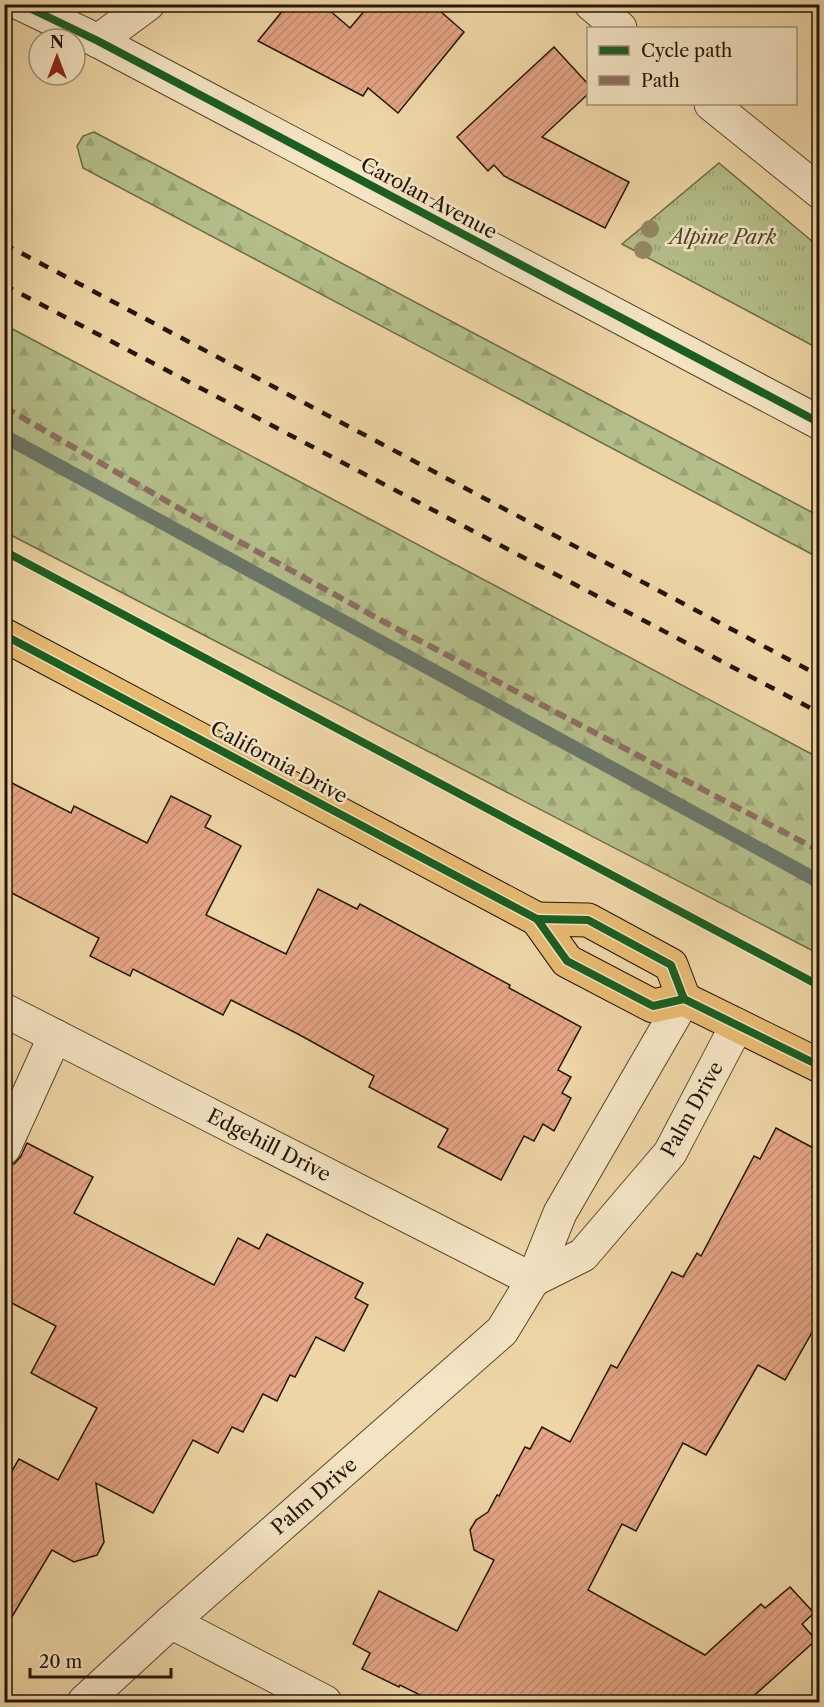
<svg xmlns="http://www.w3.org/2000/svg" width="824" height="1707" viewBox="0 0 824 1707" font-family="'Libre Caslon Text',serif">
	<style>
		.grass { fill: url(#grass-tufts); stroke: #6c6a48; stroke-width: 1.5 }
		.forest { fill: url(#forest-firs); stroke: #6c6a48; stroke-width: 1.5 }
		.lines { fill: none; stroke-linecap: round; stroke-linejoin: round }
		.stream { stroke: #6b776a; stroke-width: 14 }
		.building { fill: url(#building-hatch); stroke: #231605; stroke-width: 1.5 }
		.minor-casing { stroke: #56462d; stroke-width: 35 }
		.major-casing { stroke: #231605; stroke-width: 35 }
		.minor { stroke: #f4e4c4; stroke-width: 33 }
		.major { stroke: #e7ba72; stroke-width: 33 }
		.rail { stroke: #231605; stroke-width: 4.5; stroke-dasharray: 10 10; stroke-linecap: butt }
		.quiet { stroke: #8d6e63; stroke-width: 6; stroke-dasharray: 12 6; stroke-linecap: butt }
		.cycleway-casing { stroke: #f4e4c4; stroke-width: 11 }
		.cycleway { stroke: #1b5e20; stroke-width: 8 }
		.tree { fill: #968763 }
		.labels { text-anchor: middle; stroke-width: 5; stroke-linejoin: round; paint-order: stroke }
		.street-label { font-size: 20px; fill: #231605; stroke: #f4e4c4 }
		.park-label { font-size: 20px; font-style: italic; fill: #4e482d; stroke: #f4e4c4 }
	</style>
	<defs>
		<pattern id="grass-tufts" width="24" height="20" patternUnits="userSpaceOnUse" patternTransform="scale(1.5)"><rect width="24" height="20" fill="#b4be8a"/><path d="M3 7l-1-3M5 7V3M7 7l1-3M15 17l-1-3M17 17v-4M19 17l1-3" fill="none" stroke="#9aa376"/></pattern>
		<pattern id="forest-firs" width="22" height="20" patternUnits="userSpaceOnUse" patternTransform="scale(1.5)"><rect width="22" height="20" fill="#b4be8a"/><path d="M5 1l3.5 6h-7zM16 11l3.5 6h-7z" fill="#9aa376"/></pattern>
		<pattern id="building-hatch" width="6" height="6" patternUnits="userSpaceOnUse" patternTransform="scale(1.5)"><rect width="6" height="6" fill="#e4a485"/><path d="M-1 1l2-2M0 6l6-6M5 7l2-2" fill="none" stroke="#c38c71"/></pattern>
	</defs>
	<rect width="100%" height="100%" fill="#eed5a5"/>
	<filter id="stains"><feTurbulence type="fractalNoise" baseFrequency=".00333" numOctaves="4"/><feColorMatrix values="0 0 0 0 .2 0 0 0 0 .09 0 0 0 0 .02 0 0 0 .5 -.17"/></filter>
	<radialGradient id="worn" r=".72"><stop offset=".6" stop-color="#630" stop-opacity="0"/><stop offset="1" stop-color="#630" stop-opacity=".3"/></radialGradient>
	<path class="grass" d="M719,163L819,247V349L622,244Z"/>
	<g class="forest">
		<path d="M94,132L819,516V558L83,168L77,146L83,136Z"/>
		<path d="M5,325L819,758V954L5,532Z"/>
	</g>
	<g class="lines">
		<path class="stream" d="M4,436L820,882"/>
	</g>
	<g class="building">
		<path d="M288,4H322L350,28L370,4H432L464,32L398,113L368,88L363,96L258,41Z"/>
		<path d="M554,47L588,84V94L542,137L629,182L605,228L504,176L494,165L488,171L457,137Z"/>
		<path d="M4,779L71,813L74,806L147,843L171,796L211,816L205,827L241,846L206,915L286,954L318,889L357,909L360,904L510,985L509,988L581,1027L558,1070L571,1077L562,1093L571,1098L554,1131L543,1124L534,1141L524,1136L501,1180L438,1147L448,1129L369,1087L374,1076L298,1034L231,1000L223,1015L133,969L130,976L90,956L99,938L4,889Z"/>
		<path d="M776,1128L819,1151V1320L785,1380L758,1365L706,1455L683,1443L636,1531L622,1524L588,1590L705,1655L761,1604L765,1608L790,1587L814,1613L802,1624L816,1640L747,1702H434L400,1685L399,1687L362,1669L370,1653L353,1644L379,1591L457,1631L494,1560L474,1550L470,1530L476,1520L488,1512L497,1495L499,1496L525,1447L530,1449L542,1427L570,1442L611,1365L617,1368L672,1272L683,1277L697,1253L701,1256L754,1156L760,1159Z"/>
		<path d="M27,1143L93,1177L74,1213L214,1285L238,1238L259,1249L267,1234L363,1283L355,1298L368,1305L344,1351L316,1337L295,1377L290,1375L277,1401L263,1394L243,1432L232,1427L218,1453L193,1440L153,1513L96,1483L104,1542L97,1555L74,1562L52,1550L4,1630V1484L19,1459L58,1480L97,1408L31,1373L56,1326L4,1299V1174L9,1166L15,1163L21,1156Z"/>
	</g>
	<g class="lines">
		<defs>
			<g id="minor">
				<path d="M21,4L98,41L820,423"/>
				<path d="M591,4L620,28"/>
				<path d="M98,41L148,4"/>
				<path d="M711,104L820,192"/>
				<path d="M4,1010L533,1280"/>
				<path d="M4,1148L55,1036"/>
				<path d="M533,1280L583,1255L670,1153L737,1025"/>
				<path d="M171,1622L325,1702"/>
				<path d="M84,1702L171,1622L502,1331L533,1280L560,1213L684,999"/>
			</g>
			<g id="major">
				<path d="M4,635L537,919L567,961L653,1006L684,999L820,1066"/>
				<path d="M537,919L588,920L671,965L684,999"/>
			</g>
		</defs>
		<use href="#minor" class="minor-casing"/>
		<use href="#major" class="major-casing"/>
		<use href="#minor" class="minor"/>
		<use href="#major" class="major"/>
		<g class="rail">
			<path d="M4,244L820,676"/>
			<path d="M4,285L820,713"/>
		</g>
		<path class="quiet" d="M4,407L175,506L386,623L820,851"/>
		<defs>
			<g id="cycleway">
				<path d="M21,4L98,41L820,423"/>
				<path d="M4,551L820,986"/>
				<path d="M4,635L537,919L567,961L653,1006L684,999L820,1066"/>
				<path d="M537,919L588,920L671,965L684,999"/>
			</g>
		</defs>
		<use href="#cycleway" class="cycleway-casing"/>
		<use href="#cycleway" class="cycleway"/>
	</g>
	<g class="tree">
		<circle cx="650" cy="229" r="9"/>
		<circle cx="643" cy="250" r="9"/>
	</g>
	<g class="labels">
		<g class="street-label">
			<text transform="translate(429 198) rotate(28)" y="7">Carolan Avenue</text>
			<text transform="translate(279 762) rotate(28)" y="7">California Drive</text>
			<text transform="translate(692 1109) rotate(-61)" y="7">Palm Drive</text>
			<text transform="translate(269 1145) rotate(27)" y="7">Edgehill Drive</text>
			<text transform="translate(314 1496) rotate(-41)" y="7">Palm Drive</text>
		</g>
		<g class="park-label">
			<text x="723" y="244">Alpine Park</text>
		</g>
	</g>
	<rect width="824" height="1707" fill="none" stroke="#eed5a5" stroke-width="24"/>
	<rect x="6" y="6" width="812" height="1695" fill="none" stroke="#231605" stroke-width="3"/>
	<rect x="12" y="12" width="800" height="1683" fill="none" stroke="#231605" stroke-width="1.5"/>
	<rect x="587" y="27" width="210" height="78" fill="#f4e4c4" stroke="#a09278" stroke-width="1.5"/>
	<rect x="599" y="46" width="30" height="9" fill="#1b5e20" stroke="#a09278" stroke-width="1.5"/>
	<text x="641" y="57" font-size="18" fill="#231605">Cycle path</text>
	<rect x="599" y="76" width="30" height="9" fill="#8d6e63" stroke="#a09278" stroke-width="1.5"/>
	<text x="641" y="87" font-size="18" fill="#231605">Path</text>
	<g transform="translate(57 57)"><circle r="28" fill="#f4e4c4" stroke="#a09278" stroke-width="1.5"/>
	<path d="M0-4.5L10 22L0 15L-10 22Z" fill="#8f2418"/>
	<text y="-9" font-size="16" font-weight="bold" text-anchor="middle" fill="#231605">N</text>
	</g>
	<path d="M30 1668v9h141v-9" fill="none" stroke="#231605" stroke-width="3"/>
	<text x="39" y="1668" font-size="18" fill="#231605" stroke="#f4e4c4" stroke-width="4.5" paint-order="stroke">20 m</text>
	<rect width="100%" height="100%" filter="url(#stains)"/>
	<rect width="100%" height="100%" fill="url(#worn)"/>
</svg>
